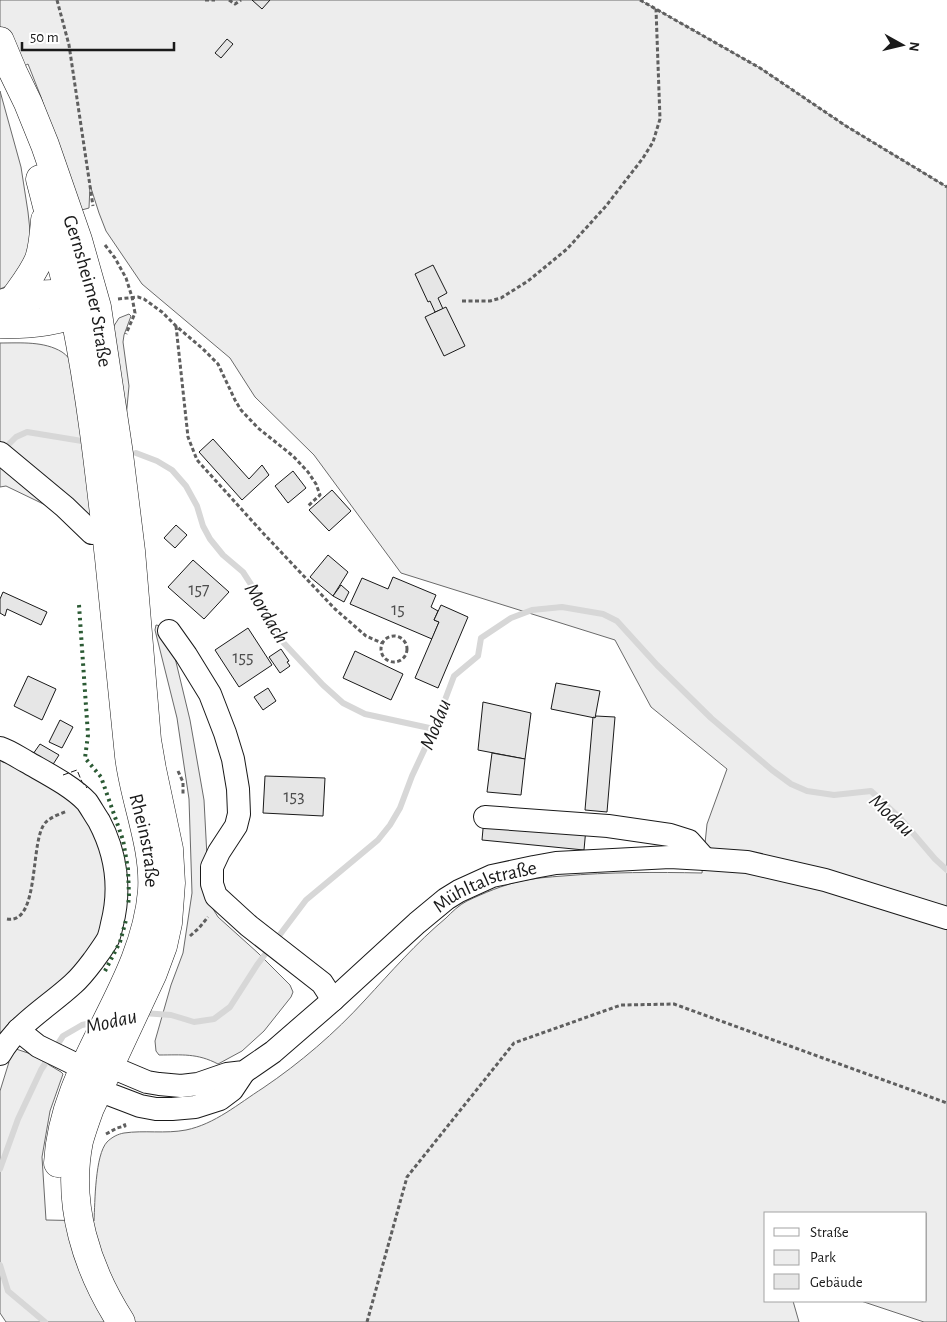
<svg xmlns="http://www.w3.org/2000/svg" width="947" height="1322" viewBox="0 0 947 1322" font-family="'Alegreya Sans',sans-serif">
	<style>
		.green { fill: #ededed; stroke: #6a6a6a }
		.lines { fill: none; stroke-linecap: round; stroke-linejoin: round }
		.stream { stroke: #d7d7d7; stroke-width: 6 }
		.building { fill: #e6e6e6; stroke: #1a1a1a }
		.minor-casing { stroke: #1a1a1a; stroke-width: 24 }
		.major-casing { stroke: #1a1a1a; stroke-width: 29 }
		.path { stroke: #5f5f5f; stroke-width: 3; stroke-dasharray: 4 2.5; stroke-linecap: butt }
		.minor { stroke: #fff; stroke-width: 22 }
		.major { stroke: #fff; stroke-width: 28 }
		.hedge { stroke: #2b5a34; stroke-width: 4; stroke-dasharray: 2.5 4; stroke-linecap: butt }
		.fence { stroke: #1a1a1a; stroke-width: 1; stroke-dasharray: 6 2.5; stroke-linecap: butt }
		.labels { text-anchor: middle; stroke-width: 4; stroke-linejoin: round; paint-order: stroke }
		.number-label { font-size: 18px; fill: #4d4d4d }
		.street-label { font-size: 20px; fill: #1a1a1a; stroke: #fff }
		.water-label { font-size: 21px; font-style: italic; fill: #1a1a1a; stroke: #fff }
	</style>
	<rect width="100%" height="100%" fill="#fff"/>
	<g class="green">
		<path d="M0,0H640L760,68L846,126L947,187V1322H924L861,1301H926V1213H766V1301H793L799,1322H6L0,1313V1091L9,1062L0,1058L13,1048L31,1054L61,1072L63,1074L50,1111L42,1157L46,1220L94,1221C95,1202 95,1155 107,1142C112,1137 118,1134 124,1133C144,1130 165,1134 186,1130C215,1124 238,1104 263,1088C300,1063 335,1033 365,1000C391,972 416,943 446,918C452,912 459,905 467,901C484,893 503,885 521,881C535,878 549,877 563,876C609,872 656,872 702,873L707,824L727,769L651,707L615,640L401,573L314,455L255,397L230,358L142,284L106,231L99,213L90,185L89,208L78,211L41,97L28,64L13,72L0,76Z"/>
		<path d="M0,91L21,167L28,212L31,240L28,256L9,285L0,289Z"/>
		<path d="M129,314L131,316L124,335L123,342L129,386L126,418L93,503L89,526L6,486L0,487V343C21,343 44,341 62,352C67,355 70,360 73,364L112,329L119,318Z"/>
		<path d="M156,625L161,626L170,637L190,720L204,800L207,857V899L218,917L258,953L290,985L293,992L291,997L264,1031L242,1051L218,1064C197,1053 182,1055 159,1055L156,1051L155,1041L171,985L183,953L192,893L189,799L177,718L155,630Z"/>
		<path d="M0,748L42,770L107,836L109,938L0,1039Z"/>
	</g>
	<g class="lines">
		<g class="stream">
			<path d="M5,448L16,437L27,432L82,441"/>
			<path d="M136,453L157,461L172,470L186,486L197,506L203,526L210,539L223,555L243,572L254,589L280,639L323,685L343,703L365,714L434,729"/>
			<path d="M143,1013L171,1015L194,1022L214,1019L230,1007L257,965L306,900L378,840L390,825L400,808L412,776L434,729L454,676L478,656L481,638L511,618L532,610L562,607L603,614L617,621L657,665L711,718L772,770L791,784L807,791L834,795L871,791L900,818L935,859L947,870"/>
			<path d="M0,1169L18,1119L41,1070L63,1036L82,1025L96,1022"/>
			<path d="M0,1265L8,1291L45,1322"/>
		</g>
	</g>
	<g class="building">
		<path d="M252,0H270L262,9Z"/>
		<path d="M227,39L233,44L221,58L215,53Z"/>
		<path d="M433,265L447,293L438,298L443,309L435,312L430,301L428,302L415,274Z"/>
		<path d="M446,307L465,346L444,356L425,317Z"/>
		<path d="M213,439L249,479L262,465L269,475L242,500L199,452Z"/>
		<path d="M293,471L306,488L288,503L275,486Z"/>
		<path d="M332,490L351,511L329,531L309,510Z"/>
		<path d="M176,525L187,535L175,548L164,538Z"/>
		<path d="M328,555L348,572L333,596L310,577Z"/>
		<path d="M193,560L229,592L204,619L168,587Z"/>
		<path d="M393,577L436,595L431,607L438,611L434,620L439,622L432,639L350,604L362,578L388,589Z"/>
		<path d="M341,585L349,592L344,602L333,596Z"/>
		<path d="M3,592L47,612L41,625L7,609L5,616L0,613V599Z"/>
		<path d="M441,605L468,617L438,688L415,678L439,622L434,620Z"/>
		<path d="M248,628L272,665L239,687L215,650Z"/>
		<path d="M281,649L289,661L287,662L290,666L280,673L269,657Z"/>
		<path d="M355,651L403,674L391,700L343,678Z"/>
		<path d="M28,676L56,689L42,720L14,706Z"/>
		<path d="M556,683L600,691L595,718L551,709Z"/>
		<path d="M268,688L276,701L263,710L254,697Z"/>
		<path d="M483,702L531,713L525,759L478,750Z"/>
		<path d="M596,716L615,717L607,812L585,810L593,717L595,718Z"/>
		<path d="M60,720L73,727L62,748L49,742Z"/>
		<path d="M40,744L59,755L52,766L33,754Z"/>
		<path d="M492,753L525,759L521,795L487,792Z"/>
		<path d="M265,776L325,778L323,816L263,813Z"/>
		<path d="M484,818L586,828L584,850L482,840Z"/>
	</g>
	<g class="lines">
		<defs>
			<g id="minor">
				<path d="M0,453L65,507L92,533"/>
				<path d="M169,631L186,655L210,694L225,733L233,759L238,789L239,814L236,826L219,852L212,867V884L216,896L249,926L322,983L333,1000"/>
				<path d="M0,748C9,751 18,757 27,762C46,773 72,786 87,802C91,808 95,815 99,821C116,853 121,889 112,924C111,929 110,934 108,939C104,946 98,954 93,961C87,969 81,977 73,984C48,1007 17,1024 0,1054"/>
				<path d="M485,817L608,826L670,835L689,841L705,859"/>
				<path d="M18,1030L38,1046L83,1068"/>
				<path id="s1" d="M92,1067L109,1066L147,1082L159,1084L181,1086L198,1084L227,1074L244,1072L273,1052L333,1000L417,923L446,899L459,891L492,876L534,867L556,863L670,857L705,859L747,862L825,880L947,918"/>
				<path d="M88,1077L98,1090L127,1101L140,1106L156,1109H172L195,1107L220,1099L232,1090L244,1072"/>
			</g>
			<g id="major">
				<path id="s2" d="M0,41L13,72L28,103L45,145L78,240L97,307L119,454L131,551L147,740L152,769L169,849L171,883L168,923L163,946L153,973L90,1108C86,1119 82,1130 79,1141C66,1205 87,1269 121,1322"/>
				<path id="s3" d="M40,179C49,213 57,248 66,282C69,294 72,305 75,317C91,396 100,478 109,558C116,624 122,690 129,756C134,800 155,846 152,891C144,989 63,1064 58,1163"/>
				<path d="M13,300C22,287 33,274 39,259C43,247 44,233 45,220"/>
				<path d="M4,303C24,296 46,292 67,295C74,296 80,300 86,302"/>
				<path d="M0,324C33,325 60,321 91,309"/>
			</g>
		</defs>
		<use href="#minor" class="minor-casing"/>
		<use href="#major" class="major-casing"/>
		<g class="path">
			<path d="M57,0L69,45L93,206"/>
			<path d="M205,0H215"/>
			<path d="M229,0L235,4L241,0"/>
			<path d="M640,0L760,68L846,126L947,187"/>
			<path d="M105,245L115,258L126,278L132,297L135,313L126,334"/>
			<path d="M118,299L138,297L144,299L162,312L176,326L203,349L218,364L235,400L241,410L258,428L293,456L308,472L316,484L320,495L308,506"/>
			<path d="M462,301H490L501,298L528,281L567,249L606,206L643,158L653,142L660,119L656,9"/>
			<path d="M176,326L188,437L197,460L263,533L335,609L366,636L382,643"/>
			<circle cx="394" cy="649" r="13"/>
			<path d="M178,771L183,782V794"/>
			<path d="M7,919C41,925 29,838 46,822C51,817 60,814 67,811"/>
			<path d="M190,936L199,928L208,917"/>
			<path d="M106,1134L117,1128L125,1126L124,1123"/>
			<path d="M367,1322L407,1177L514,1043L621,1005L674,1004L947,1103"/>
		</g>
		<use href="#minor" class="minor"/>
		<use href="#major" class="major"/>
		<g class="hedge">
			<path d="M79,605L88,735L85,758L101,777L123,840L128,869L129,896L128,906"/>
			<path d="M105,971L120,942L126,920"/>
		</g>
		<path class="fence" d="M63,775L77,770L82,782L87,788"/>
	</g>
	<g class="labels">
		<g class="number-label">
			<text x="199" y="595">157</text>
			<text x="398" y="615">15</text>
			<text x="243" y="663">155</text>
			<text x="294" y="802">153</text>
		</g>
		<g class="street-label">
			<text dy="7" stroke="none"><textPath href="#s2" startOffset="266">Gernsheimer Straße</textPath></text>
			<text dy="7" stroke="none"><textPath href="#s3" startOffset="671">Rheinstraße</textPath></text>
			<text dy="7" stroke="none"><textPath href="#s1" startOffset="465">Mühltalstraße</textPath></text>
		</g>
		<g class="water-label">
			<text transform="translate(267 613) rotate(59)" y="7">Mordach</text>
			<text transform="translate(435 724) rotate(-68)" y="7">Modau</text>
			<text transform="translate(892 815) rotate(43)" y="7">Modau</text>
			<text transform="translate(111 1021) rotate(-13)" y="7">Modau</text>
		</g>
	</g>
	<rect x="764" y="1212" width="162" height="90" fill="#ffffff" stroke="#a3a3a3"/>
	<rect x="774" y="1228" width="25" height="8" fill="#ffffff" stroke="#a3a3a3"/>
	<text x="810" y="1237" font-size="15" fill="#1a1a1a">Straße</text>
	<rect x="774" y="1250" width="25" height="15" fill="#ededed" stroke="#a3a3a3"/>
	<text x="810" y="1262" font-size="15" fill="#1a1a1a">Park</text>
	<rect x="774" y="1274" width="25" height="15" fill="#e6e6e6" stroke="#a3a3a3"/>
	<text x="810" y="1287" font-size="15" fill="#1a1a1a">Gebäude</text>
	<g transform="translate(902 45) rotate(98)" stroke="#ffffff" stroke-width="4" paint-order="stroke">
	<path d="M0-4L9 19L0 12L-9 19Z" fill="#1a1a1a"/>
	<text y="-8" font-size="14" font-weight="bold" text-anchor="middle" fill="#1a1a1a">N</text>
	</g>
	<path d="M22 42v8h152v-8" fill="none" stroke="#1a1a1a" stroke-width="2.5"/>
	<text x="30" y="42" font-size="15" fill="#1a1a1a" stroke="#ffffff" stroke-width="4" paint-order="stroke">50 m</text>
</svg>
